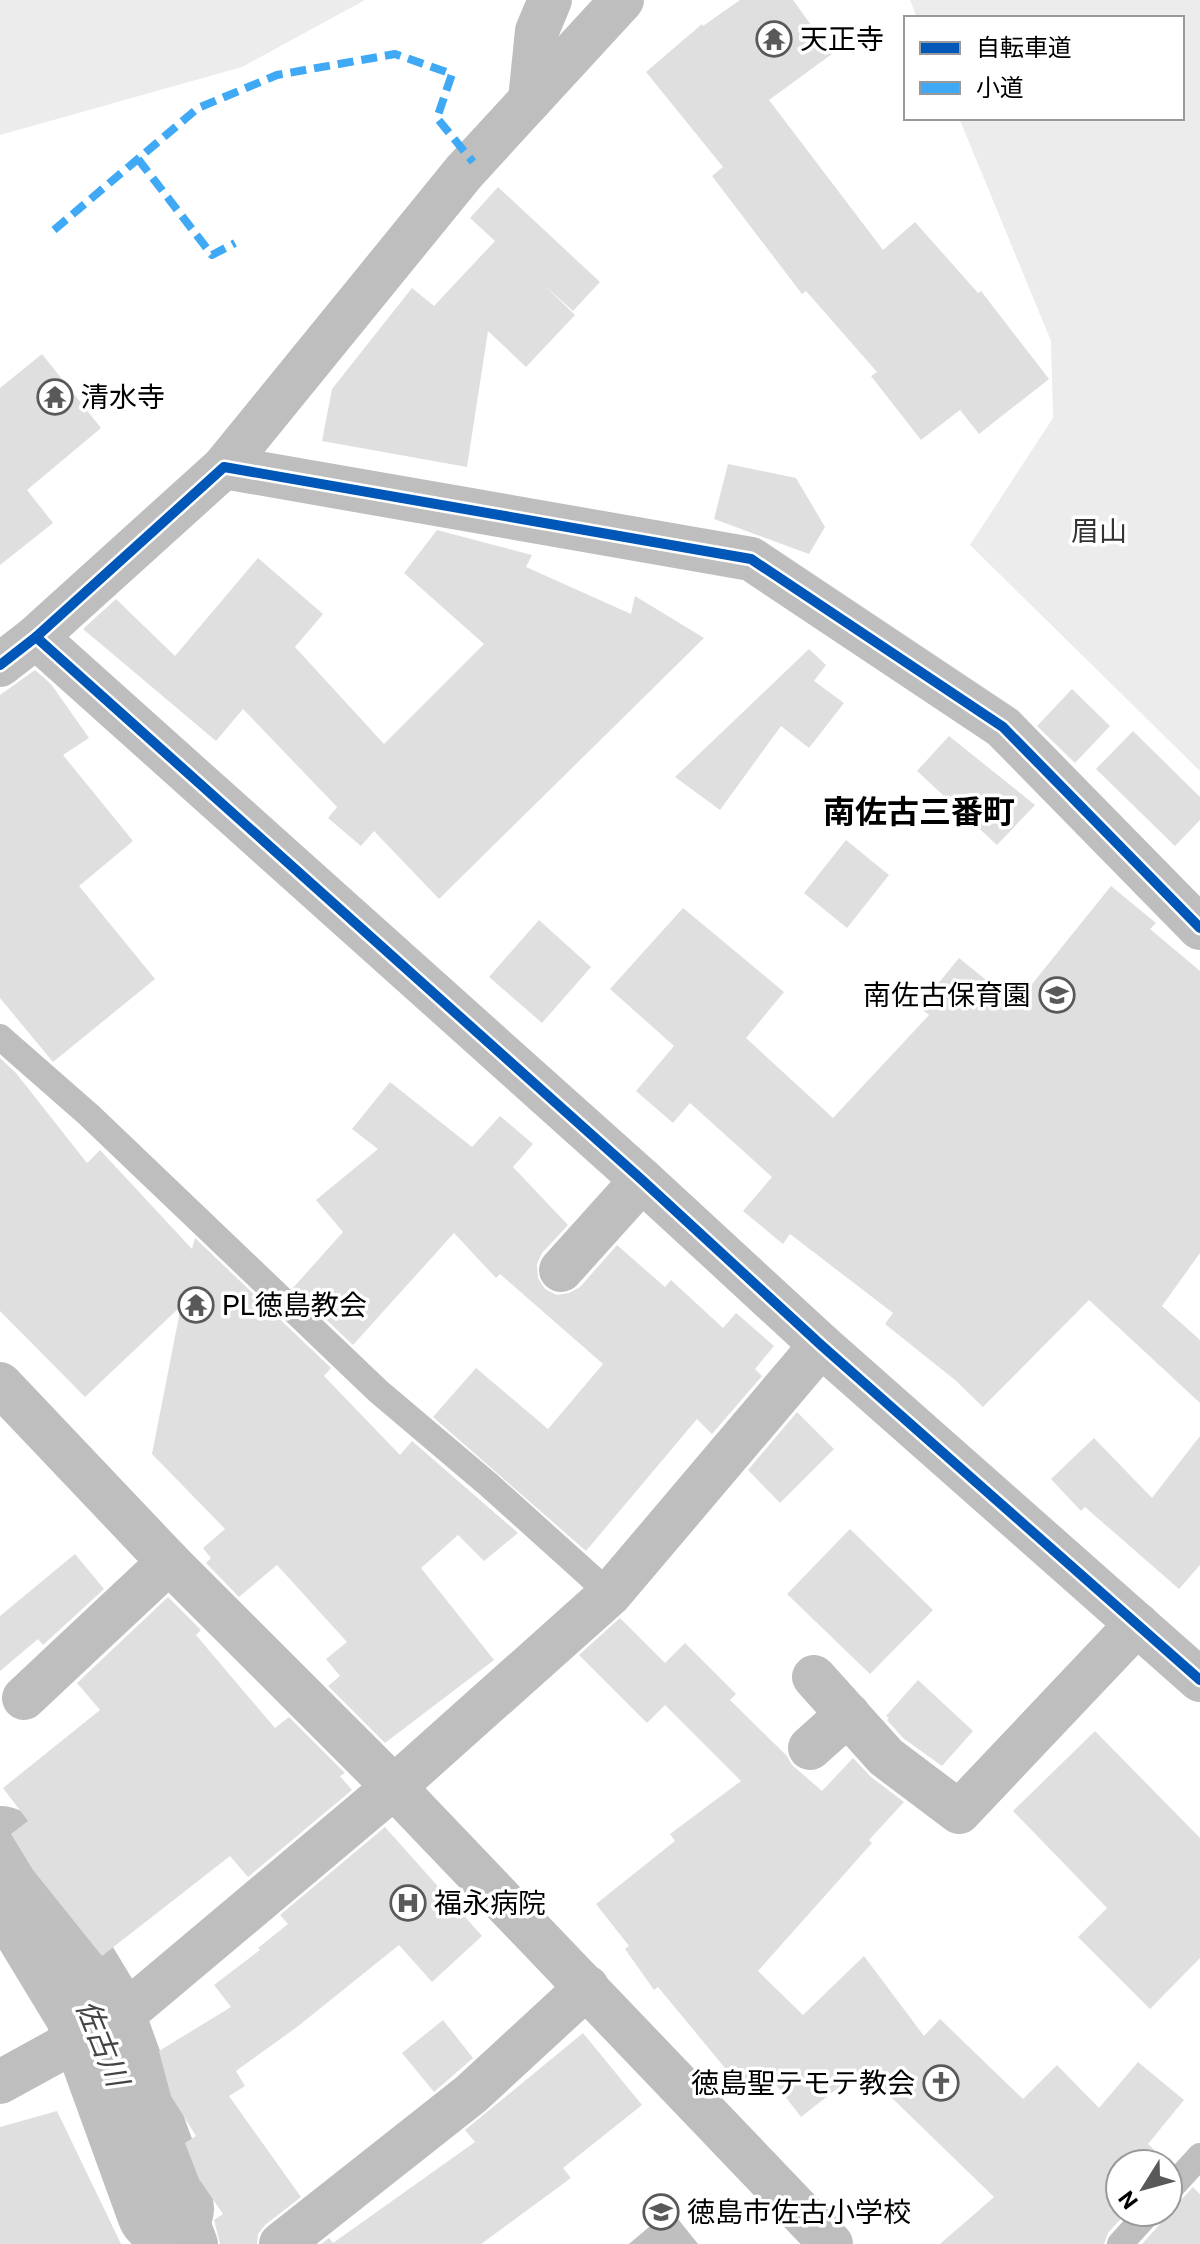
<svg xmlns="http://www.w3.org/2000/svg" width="1200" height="2244" viewBox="0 0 1200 2244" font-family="Roboto,'Noto Sans JP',sans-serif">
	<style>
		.green { fill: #ececec }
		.water { fill: #bfbfbf }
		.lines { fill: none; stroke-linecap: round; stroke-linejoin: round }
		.river { stroke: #bfbfbf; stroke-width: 98 }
		.building { fill: #dfdfdf }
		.lane { stroke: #bebebe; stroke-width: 26 }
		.street { stroke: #bebebe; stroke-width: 44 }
		.quiet { stroke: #3fa9f5; stroke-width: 8; stroke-dasharray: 16 8; stroke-linecap: butt }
		.cycleway-casing { stroke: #fff; stroke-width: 15 }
		.cycleway { stroke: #0057b8; stroke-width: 10 }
		.labels { text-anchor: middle; stroke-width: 7; stroke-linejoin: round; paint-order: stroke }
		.poi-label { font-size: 28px; fill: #000; stroke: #fff; text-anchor: start }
		.park-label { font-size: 28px; fill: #333; stroke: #fff }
		.water-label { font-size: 30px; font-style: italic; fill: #444; stroke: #fff }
		.quarter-label { font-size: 32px; font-weight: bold; fill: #000; stroke: #fff }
	</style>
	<rect width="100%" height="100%" fill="#fff"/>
	<g class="green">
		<path d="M0,0H365L242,67L0,135Z"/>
		<path d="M910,0H1200V771L970,545L1053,418L1051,341L959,118H1182V18H917Z"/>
	</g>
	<path class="water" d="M670,2209L698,2244H629Z"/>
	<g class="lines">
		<path class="river" d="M0,1855L92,2007L165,2208"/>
	</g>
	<g class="building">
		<path d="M740,0H793L832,54L769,100L883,250L915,222L978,293L981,291L1049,379L979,434L960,410L921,440L871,376L877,372L806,291L802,294L712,176L723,167L646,72L702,24L703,26Z"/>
		<path d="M498,187L600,282L573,311L544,285L575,315L526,367L488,331L467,467L322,441L332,389L412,288L434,306L495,241L470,218Z"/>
		<path d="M42,354L101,428L27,490L53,523L0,565V388Z"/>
		<path d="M728,464L796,478L825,527L809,554L714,519Z"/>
		<path d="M437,530L532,555L526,567L631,614L635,596L704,638L439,899L374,831L361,846L328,818L337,807L243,709L216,741L83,629L116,599L175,656L258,558L323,614L295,647L384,744L484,644L404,573Z"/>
		<path d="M809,649L826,665L814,681L844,703L809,748L781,726L720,810L675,777Z"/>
		<path d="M35,670L51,684L89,738L63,755L133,841L79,886L155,979L53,1062L0,998V695Z"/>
		<path d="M1072,689L1110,726L1075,763L1037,726Z"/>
		<path d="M1133,731L1200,797V820L1175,846L1096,769Z"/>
		<path d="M949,736L1035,805L997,845L917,771Z"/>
		<path d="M846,840L889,875L847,928L804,893Z"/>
		<path d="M1111,886L1156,923L1150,929L1200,971V1253L1162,1306L1200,1340V1403L1089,1300L983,1407L955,1380L885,1324L893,1313L790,1234L783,1244L743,1211L772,1177L690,1103L673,1123L636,1091L674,1046L610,989L683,908L784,992L746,1038L833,1118L929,1015L919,1007L959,958L1016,1004Z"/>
		<path d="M539,920L591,967L542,1023L489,977Z"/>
		<path d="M0,1058L16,1073L87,1163L100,1150L192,1249L195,1238L331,1368L324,1376L400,1455L412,1441L518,1533L484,1561L458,1535L421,1568L494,1660L385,1743L328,1686L340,1676L326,1659L347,1642L277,1565L239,1597L206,1563L211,1558L203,1548L225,1529L152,1454L181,1306L85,1397L0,1311Z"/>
		<path d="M390,1082L472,1147L500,1116L533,1144L513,1167L568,1225L542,1253L537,1264L538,1278L545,1289L557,1295L569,1293L580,1287L617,1245L665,1287L671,1280L723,1328L736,1313L774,1346L755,1369L762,1376L712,1434L697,1419L586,1551L433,1417L476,1368L548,1429L603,1364L500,1274L496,1278L454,1233L353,1345L293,1288L343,1232L316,1200L378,1149L352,1129Z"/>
		<path d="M797,1412L834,1449L780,1503L748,1470Z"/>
		<path d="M1200,1436V1565L1179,1589L1085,1507L1081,1511L1051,1479L1094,1438L1152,1498Z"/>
		<path d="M850,1529L933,1610L870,1674L787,1594Z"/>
		<path d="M75,1554L104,1589L43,1645L38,1639L0,1671V1616Z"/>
		<path d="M168,1597L201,1630L196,1635L275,1728L289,1717L345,1773L340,1776L352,1790L248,1877L230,1856L102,1956L33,1870L11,1834L28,1821L3,1788L100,1710L77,1683Z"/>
		<path d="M620,1618L665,1663L685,1643L736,1694L730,1700L787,1756L792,1765L822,1791L853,1758L871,1777L904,1802L869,1840L872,1843L758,1971L803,2015L864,1956L924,2036L940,2019L1023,2099L1057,2065L1099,2108L1138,2062L1184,2100L1148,2144L1170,2165L1168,2167V2164H1120V2212H1127L1108,2233L1104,2244H940L994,2197L862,2069L801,2117L767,2073L744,2091L658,1987L654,1990L625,1949L629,1946L596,1904L675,1841L670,1834L741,1781L665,1705L647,1723L579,1655Z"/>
		<path d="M918,1680L973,1731L942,1766L903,1738L887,1720L889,1718L886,1716Z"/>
		<path d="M1095,1731L1200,1838V1958L1150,2009L1078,1937L1107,1908L1013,1811Z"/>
		<path d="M385,1827L482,1936L432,1982L399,1945L297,2027L236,2071L245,2086L229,2096L301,2197L265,2225L258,2234L257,2244H220L214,2220L223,2214L199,2179L185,2143L196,2136L171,2096L159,2051L231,2007L214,1985L260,1950L258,1948L288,1924L280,1915Z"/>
		<path d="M443,2020L473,2058L434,2092L402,2053Z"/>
		<path d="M583,2033L642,2105L563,2168L571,2178L481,2244H321L329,2238L333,2243L475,2142L465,2130Z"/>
		<path d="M57,2111L121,2244H0V2127Z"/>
		<path d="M1193,2187L1200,2194V2244H1142L1161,2223L1165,2212H1168V2207L1179,2202Z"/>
	</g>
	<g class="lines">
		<g class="lane">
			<path d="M0,1037L89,1115L378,1391L489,1485L610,1594"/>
			<path d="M1168,2191L1200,2156"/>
			<path d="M1120,2244L1149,2212"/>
		</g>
		<g class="street">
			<path d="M530,100L537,31L550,0"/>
			<path d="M224,467L464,172L622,0"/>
			<path d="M36,637L642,1180L821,1345L1200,1680"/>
			<path d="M0,665L36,637L224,467L751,559L1003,727L1200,928"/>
			<path d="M561,1270L642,1180"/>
			<path d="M0,1384L169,1562L394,1787L831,2244"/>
			<path d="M814,1677L886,1757L959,1812L1137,1624"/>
			<path d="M24,1698L169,1562"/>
			<path d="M810,1748L848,1714"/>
			<path d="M124,2014L155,2133L196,2244"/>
			<path d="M0,2082L124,2014L394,1787L610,1594L821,1345"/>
			<path d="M281,2244L471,2094L587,1987"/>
		</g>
		<g class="quiet">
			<path d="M138,159L212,255L235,243"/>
			<path d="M54,230L198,108L277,75L395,54L452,74L437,118L473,162"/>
		</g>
		<defs>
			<g id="cycleway">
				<path d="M36,637L642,1180L821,1345L1200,1680"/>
				<path d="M0,665L36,637L224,467L751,559L1003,727L1200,928"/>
			</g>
		</defs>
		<use href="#cycleway" class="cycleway-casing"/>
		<use href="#cycleway" class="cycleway"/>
	</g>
	<defs>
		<symbol id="temple-ring" viewBox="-11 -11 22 22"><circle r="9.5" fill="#fff" stroke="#595959" stroke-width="1.5"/><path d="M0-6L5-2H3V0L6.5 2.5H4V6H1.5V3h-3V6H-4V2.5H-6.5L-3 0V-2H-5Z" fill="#595959"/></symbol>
		<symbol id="school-ring" viewBox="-11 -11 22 22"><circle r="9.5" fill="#fff" stroke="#595959" stroke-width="1.5"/><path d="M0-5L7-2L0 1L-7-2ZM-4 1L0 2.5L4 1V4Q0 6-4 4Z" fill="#595959"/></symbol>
		<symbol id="hospital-ring" viewBox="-11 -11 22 22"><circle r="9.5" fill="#fff" stroke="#595959" stroke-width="1.5"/><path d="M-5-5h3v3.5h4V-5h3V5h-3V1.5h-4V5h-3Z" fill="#595959"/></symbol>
		<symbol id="church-ring" viewBox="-11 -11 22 22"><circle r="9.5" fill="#fff" stroke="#595959" stroke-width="1.5"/><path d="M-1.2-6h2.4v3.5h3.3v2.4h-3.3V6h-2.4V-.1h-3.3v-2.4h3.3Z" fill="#595959"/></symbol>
	</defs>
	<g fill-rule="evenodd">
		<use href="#temple-ring" x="754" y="19" width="40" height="40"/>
		<use href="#temple-ring" x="35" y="377" width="40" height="40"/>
		<use href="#school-ring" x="1037" y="975" width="40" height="40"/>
		<use href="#temple-ring" x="176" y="1285" width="40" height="40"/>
		<use href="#hospital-ring" x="388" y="1883" width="40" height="40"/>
		<use href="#church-ring" x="921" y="2063" width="40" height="40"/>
		<use href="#school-ring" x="641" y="2192" width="40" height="40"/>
	</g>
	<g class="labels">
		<g class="poi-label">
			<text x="800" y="49">天正寺</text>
			<text x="81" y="407">清水寺</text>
			<text x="1031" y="1005" text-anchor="end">南佐古保育園</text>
			<text x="222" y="1315">PL徳島教会</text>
			<text x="434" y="1913">福永病院</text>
			<text x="915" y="2093" text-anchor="end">徳島聖テモテ教会</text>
			<text x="687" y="2222">徳島市佐古小学校</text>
		</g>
		<g class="park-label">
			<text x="1099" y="541">眉山</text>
		</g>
		<g class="water-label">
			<text transform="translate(102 2043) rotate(68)" y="10">佐古川</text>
		</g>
		<g class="quarter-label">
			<text x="919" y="823">南佐古三番町</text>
		</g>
	</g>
	<rect x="904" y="16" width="280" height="104" fill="#ffffff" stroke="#999999" stroke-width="2"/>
	<rect x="920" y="42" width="40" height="12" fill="#0057b8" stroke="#999999" stroke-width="2"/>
	<text x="976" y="56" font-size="24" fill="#000000">自転車道</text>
	<rect x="920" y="82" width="40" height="12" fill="#3fa9f5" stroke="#999999" stroke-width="2"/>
	<text x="976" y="96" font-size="24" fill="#000000">小道</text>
	<g transform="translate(1144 2188) rotate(233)"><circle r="38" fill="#ffffff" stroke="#999999" stroke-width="2"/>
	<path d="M0-6L14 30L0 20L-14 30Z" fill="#595959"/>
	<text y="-12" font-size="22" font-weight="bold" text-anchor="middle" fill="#000000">N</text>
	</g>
</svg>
